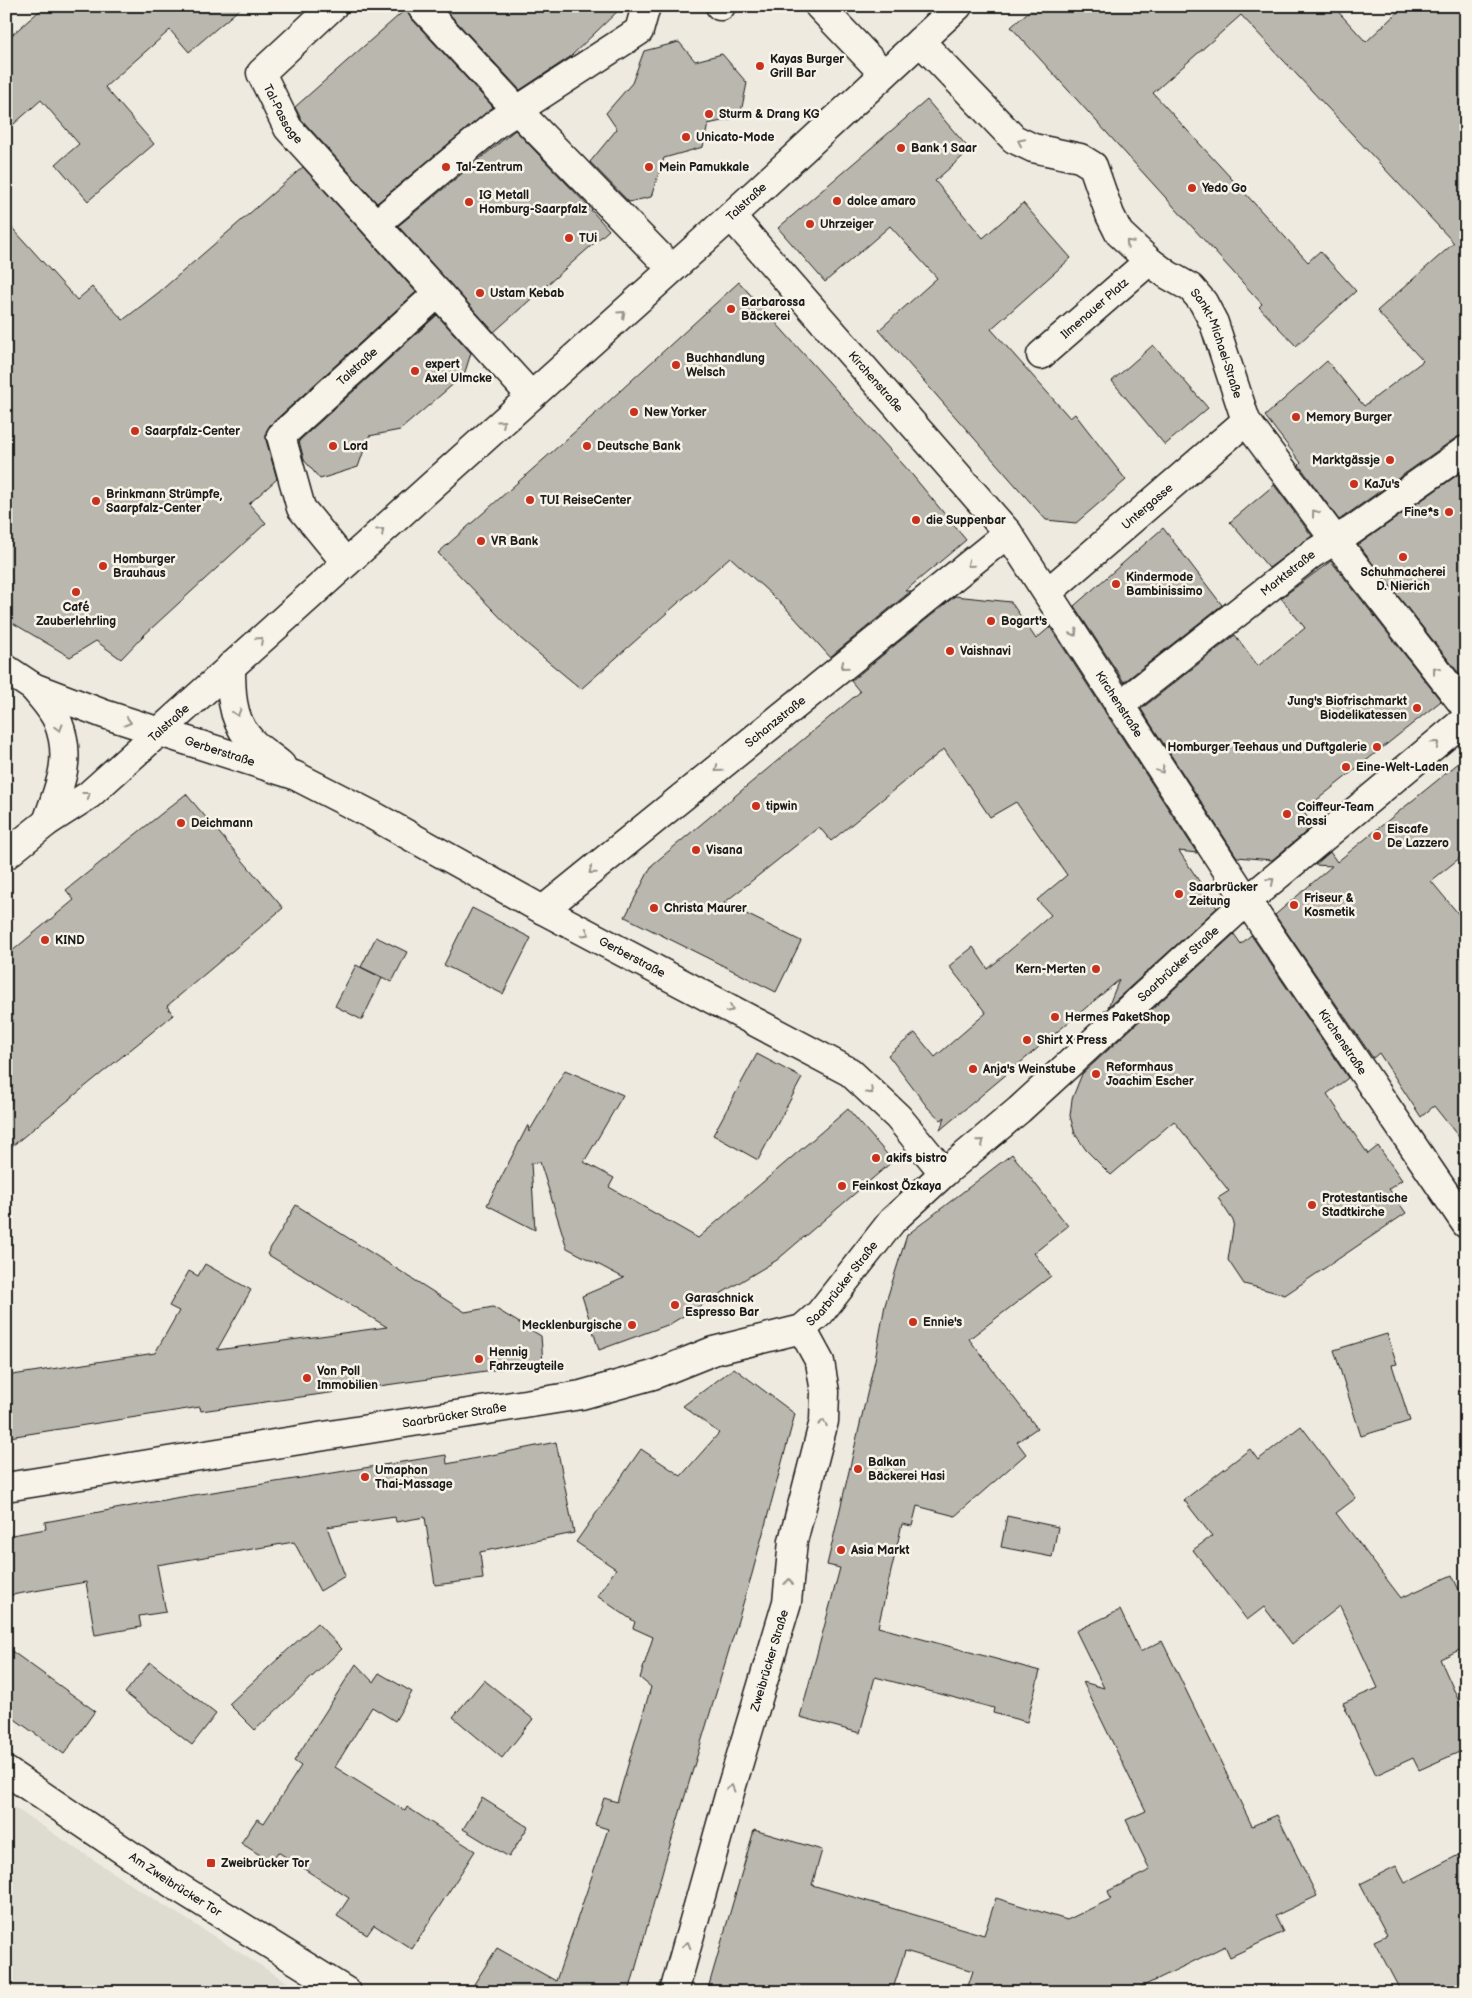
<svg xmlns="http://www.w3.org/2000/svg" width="1472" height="1998" viewBox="0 0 1472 1998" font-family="'Balsamiq Sans',sans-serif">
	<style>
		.built { fill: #dedbd1 }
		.building { fill: #bab7af; stroke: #1c1c1c }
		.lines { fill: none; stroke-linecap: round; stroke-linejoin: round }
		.pedestrian-casing { stroke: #1c1c1c; stroke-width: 31 }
		.minor-casing { stroke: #1c1c1c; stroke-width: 31 }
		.pedestrian { stroke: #f7f3e8; stroke-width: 28 }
		.minor { stroke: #f7f3e8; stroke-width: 28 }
		.oneway { stroke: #94928c }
		.poi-dot { fill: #c8321e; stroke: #f7f3e8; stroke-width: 2 }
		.labels { text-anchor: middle; stroke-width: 5; stroke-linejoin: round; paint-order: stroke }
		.poi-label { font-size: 12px; font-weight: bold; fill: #1c1c1c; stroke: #f7f3e8; text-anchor: start }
		.street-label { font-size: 12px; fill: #1c1c1c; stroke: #f7f3e8 }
	</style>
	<rect width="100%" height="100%" fill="#eeeae0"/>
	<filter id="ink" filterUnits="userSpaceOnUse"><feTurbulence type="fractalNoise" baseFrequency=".02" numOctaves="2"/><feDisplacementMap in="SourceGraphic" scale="10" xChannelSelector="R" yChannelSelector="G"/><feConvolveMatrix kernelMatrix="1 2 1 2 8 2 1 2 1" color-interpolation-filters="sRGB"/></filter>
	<g filter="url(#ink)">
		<path class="built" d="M6,1802L127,1882L303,1992H6Z"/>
		<g class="building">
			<path d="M45,6H243L189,52L170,30L105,87L154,144L88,201L56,164L79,144L41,100L6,131V40Z"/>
			<path d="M442,6H623L570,57L520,90Z"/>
			<path d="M1035,6H1333L1366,42L1404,6H1466V435L1457,437L1339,520L1299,465L1301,463L1265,416L1327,361L1364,406L1423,361L1377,311L1454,243L1241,15L1153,93L1308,262L1320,251L1356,291L1296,346L1259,307L1262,304L1011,27Z"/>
			<path d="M406,9L410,17L493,107L377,203L301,119L295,107Z"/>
			<path d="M679,42L695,61L722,54L747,83L740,117L708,124L703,147L664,158L651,197L629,202L590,162L617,129L606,113L632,83L644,51Z"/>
			<path d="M927,100L970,150L935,181L983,238L1023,203L1071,258L991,329L1070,418L1075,414L1126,480L1076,523L1046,520L879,330L937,278L890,226L825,282L778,228Z"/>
			<path d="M515,130L592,210H591L609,230L494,332L398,226Z"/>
			<path d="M303,167L416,292L270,425L266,432V440L277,479L249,504L266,523L142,637L121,659L96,641L70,657L6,619V221L77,300L92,287L123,320L158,293Z"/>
			<path d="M739,282L909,471L966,540L905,591H911L830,657L784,606L730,557L581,689L520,638L438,553L596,413Z"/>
			<path d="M437,315L471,353L464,375L400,430L369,436L358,467L320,479L304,460L299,441Z"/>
			<path d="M1153,345L1208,408L1165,445L1112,381Z"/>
			<path d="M1466,469V680L1465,681L1358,545Z"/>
			<path d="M1274,485L1312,536L1269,568L1230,522Z"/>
			<path d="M1163,528L1222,605L1124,682L1074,606Z"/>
			<path d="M1331,561L1441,701L1303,811L1313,826L1272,860L1237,857L1141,709L1235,635L1258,666L1305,628L1281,598Z"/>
			<path d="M955,596L1011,602L1036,639L1050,627L1197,853L1179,851L1217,908L1108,1007L1119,980L940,1130L945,1117L941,1120L928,1108L888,1055L915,1033L935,1057L986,1013L949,966L973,947L988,969L1051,915L1037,900L1067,875L1016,802L990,817L944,749L831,841L819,827L724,903L801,941L776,992L625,917L652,865L860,692L851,681Z"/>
			<path d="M1466,757V853L1431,881L1466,923V1146L1434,1106L1421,1117L1379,1053L1373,1058L1275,915L1332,866L1315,865L1330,852L1337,862Z"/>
			<path d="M186,794L283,908L167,1006L173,1015L6,1151V956L74,900L66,890Z"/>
			<path d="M472,908L531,938L503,994L444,965Z"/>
			<path d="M1234,934L1241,944L1251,935L1348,1078L1327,1094L1368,1154L1378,1146L1402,1180L1389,1189L1406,1213L1285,1295L1244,1284L1228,1260L1234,1222L1218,1198L1229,1191L1174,1121L1111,1175L1086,1150L1075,1134L1070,1116L1072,1099L1082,1074Z"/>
			<path d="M376,937L407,952L392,982L361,967Z"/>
			<path d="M356,965L382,978L362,1020L335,1006Z"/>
			<path d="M757,1054L802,1078L758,1160L713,1135Z"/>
			<path d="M565,1070L623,1095L584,1162L614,1178L609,1187L698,1238L848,1109L893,1161L777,1260L670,1324L599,1350L582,1296L624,1278L567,1248L540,1162L531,1163L535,1230L487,1205L528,1125L529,1132Z"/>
			<path d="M1012,1154L1068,1226L1034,1253L1051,1276L969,1339L1037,1428L1017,1442L1026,1454L955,1516L917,1506L912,1526L902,1524L878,1627L1040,1671L1027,1722L993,1713L994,1708L875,1677L860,1733L800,1717L840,1568L827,1565L875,1360L885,1305L907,1235Z"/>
			<path d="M296,1205L465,1312L493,1307L541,1336L543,1363L201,1411L200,1407L9,1437L6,1420V1376L155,1353L179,1311L169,1306L189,1271L198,1276L205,1264L251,1290L217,1350L387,1327L267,1254Z"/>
			<path d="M1387,1334L1397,1364L1392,1365L1410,1421L1361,1436L1334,1350Z"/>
			<path d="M734,1368L795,1414L752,1574L665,1862L629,1992H469L497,1948L556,1981L608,1829L595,1825L604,1798L617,1802L651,1687L640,1678L653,1637L633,1628L635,1622L597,1596L616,1569L576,1542L641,1449L681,1476L719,1433L683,1406Z"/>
			<path d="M1301,1426L1356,1498L1336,1513L1401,1598L1452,1575L1466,1605V1647L1440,1659L1466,1717V1749L1419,1770L1413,1758L1376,1775L1343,1703L1378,1688L1340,1606L1292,1644L1264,1607L1247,1620L1193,1550L1212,1536L1184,1500L1250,1449L1258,1460Z"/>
			<path d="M556,1442L574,1533L480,1552L483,1579L435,1585L425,1517L396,1522L395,1517L327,1527L345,1576L320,1591L294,1542L157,1565L166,1612L139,1616L141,1627L95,1635L86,1582L6,1596V1536L46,1529L45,1522L175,1498L446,1455L447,1464Z"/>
			<path d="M1007,1516L1058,1527L1052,1557L1001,1547Z"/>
			<path d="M1120,1610L1140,1652L1162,1641L1252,1826L1277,1815L1317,1896L1275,1916L1283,1932L1230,1957L1225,1946L1131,1992H966L973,1971L905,1951L892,1992H707L754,1830L822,1850L812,1885L984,1935L996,1898L1067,1920L1111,1899L1108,1891L1150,1870L1126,1820L1146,1811L1083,1682L1104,1688L1076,1631Z"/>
			<path d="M317,1623L342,1649L255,1730L229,1704Z"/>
			<path d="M6,1647L95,1711L64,1754L6,1713Z"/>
			<path d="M150,1662L216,1714L192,1745L125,1693Z"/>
			<path d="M356,1664L373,1682L379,1673L412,1692L395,1721L372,1707L335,1767L405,1811L407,1807L475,1851L412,1949L374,1925L367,1935L337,1916L349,1898L278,1852L271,1862L241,1843L257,1819L264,1823L301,1766L294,1761Z"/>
			<path d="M484,1680L533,1719L502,1758L453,1717Z"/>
			<path d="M482,1798L528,1827L509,1857L463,1829Z"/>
			<path d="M1466,1851V1981L1445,1992H1401L1374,1941L1387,1935L1360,1884L1396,1866L1405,1883Z"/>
		</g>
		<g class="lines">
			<defs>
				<g id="pedestrian">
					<path id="s1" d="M333,6L261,73L288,128L438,293"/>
					<path d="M421,6L517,110L672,269"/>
					<path d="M720,6H721"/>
					<path d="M819,6L884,74"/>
					<path d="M376,224L496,124L639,31L646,6"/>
					<path id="s2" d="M1041,355L1149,261"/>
					<path d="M1335,540L1351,531L1466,450"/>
					<path id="s3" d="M346,563L301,508L281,436L428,302L438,293L531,396"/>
				</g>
				<g id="minor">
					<path id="s4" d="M920,41L1014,139L1033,148L1080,158L1093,166L1110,215L1119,233L1149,261L1168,275L1191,288L1203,302L1214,323L1246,421L1335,540L1466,708"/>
					<path id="s5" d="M731,216L1008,533L1247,901L1466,1224"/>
					<path id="s6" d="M1048,592L1246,421"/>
					<path d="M231,666C231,689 231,718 248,737C256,748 271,756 281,765"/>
					<path id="s7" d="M6,669L33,687L104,714L294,775L374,816L543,910L850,1072L898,1117L944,1173"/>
					<path d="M33,687C41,697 53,709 58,722C73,760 59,787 47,822"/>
					<path id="s8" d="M1119,706L1312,554L1335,540"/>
					<path id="s9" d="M6,855L47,822L89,795L731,216L958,6"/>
					<path id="s10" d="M543,910L1008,533"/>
					<path id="s11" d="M6,1487L581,1395L653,1375L713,1351L802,1329L820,1313L892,1221L944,1173L1019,1110L1247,901L1466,719"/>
					<path id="s12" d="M6,1771L170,1882L347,1992"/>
					<path id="s13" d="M674,1992L730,1792L787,1602L793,1541L824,1421L825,1392L820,1362L802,1329"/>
				</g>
			</defs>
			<use href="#pedestrian" class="pedestrian-casing"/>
			<use href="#minor" class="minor-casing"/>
			<use href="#pedestrian" class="pedestrian"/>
			<use href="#minor" class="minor"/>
		</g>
		<defs><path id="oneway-chevron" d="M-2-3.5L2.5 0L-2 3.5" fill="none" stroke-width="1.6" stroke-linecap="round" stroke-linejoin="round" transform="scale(1.25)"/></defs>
		<g class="oneway">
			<use href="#oneway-chevron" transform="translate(1021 142) rotate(-154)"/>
			<use href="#oneway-chevron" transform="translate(1129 243) rotate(-135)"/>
			<use href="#oneway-chevron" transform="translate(622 314) rotate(-42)"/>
			<use href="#oneway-chevron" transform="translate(502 423) rotate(-42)"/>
			<use href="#oneway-chevron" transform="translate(1315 513) rotate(-127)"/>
			<use href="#oneway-chevron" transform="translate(381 531) rotate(-42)"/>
			<use href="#oneway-chevron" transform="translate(970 564) rotate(141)"/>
			<use href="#oneway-chevron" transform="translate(1074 633) rotate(58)"/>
			<use href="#oneway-chevron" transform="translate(260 640) rotate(-42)"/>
			<use href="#oneway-chevron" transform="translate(844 666) rotate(141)"/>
			<use href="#oneway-chevron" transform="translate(1436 670) rotate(-128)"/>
			<use href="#oneway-chevron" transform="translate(237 713) rotate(73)"/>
			<use href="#oneway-chevron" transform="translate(128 722) rotate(17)"/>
			<use href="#oneway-chevron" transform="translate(59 728) rotate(74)"/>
			<use href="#oneway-chevron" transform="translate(1436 744) rotate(-40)"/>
			<use href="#oneway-chevron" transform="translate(718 769) rotate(141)"/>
			<use href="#oneway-chevron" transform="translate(1161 770) rotate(57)"/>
			<use href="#oneway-chevron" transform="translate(87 795) rotate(-37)"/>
			<use href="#oneway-chevron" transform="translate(592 871) rotate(141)"/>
			<use href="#oneway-chevron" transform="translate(1271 881) rotate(-40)"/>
			<use href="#oneway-chevron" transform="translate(586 933) rotate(28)"/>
			<use href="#oneway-chevron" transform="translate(730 1009) rotate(28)"/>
			<use href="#oneway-chevron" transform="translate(870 1091) rotate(43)"/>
			<use href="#oneway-chevron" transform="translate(981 1142) rotate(-40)"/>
			<use href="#oneway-chevron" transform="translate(823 1423) rotate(-80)"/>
			<use href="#oneway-chevron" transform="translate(789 1582) rotate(-84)"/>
			<use href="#oneway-chevron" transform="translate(731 1788) rotate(-74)"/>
			<use href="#oneway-chevron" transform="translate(687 1945) rotate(-74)"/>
		</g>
	</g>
	<g class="poi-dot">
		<circle cx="760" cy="66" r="5"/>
		<circle cx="709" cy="114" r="5"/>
		<circle cx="686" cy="137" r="5"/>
		<circle cx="901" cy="148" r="5"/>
		<circle cx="446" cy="167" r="5"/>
		<circle cx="649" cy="167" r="5"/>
		<circle cx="1192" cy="188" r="5"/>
		<circle cx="837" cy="201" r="5"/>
		<circle cx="469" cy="202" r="5"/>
		<circle cx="810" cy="224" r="5"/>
		<circle cx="569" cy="238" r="5"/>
		<circle cx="480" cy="293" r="5"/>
		<circle cx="731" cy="309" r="5"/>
		<circle cx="676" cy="365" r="5"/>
		<circle cx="415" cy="371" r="5"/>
		<circle cx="634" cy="412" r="5"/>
		<circle cx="1296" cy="417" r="5"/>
		<circle cx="135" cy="431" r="5"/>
		<circle cx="333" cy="446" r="5"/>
		<circle cx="587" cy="446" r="5"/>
		<circle cx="1390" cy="460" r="5"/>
		<circle cx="1354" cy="484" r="5"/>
		<circle cx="530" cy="500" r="5"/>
		<circle cx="96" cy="501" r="5"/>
		<circle cx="1449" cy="512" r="5"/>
		<circle cx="916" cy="520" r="5"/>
		<circle cx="481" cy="541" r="5"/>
		<circle cx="1403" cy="557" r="5"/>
		<circle cx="103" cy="566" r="5"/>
		<circle cx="1116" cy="584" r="5"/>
		<circle cx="76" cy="592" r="5"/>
		<circle cx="991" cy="621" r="5"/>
		<circle cx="950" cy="651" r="5"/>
		<circle cx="1417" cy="708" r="5"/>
		<circle cx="1377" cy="747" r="5"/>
		<circle cx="1346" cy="767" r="5"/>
		<circle cx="756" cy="806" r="5"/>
		<circle cx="1287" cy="814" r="5"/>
		<circle cx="181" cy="823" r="5"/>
		<circle cx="1377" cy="836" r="5"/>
		<circle cx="696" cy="850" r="5"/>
		<circle cx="1179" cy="894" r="5"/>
		<circle cx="1294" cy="905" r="5"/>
		<circle cx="654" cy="908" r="5"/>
		<circle cx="45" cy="940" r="5"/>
		<circle cx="1096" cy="969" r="5"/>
		<circle cx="1055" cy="1017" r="5"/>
		<circle cx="1027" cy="1040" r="5"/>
		<circle cx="973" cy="1069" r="5"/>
		<circle cx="1096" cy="1074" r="5"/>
		<circle cx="876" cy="1158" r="5"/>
		<circle cx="842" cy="1186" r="5"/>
		<circle cx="1312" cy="1205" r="5"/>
		<circle cx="675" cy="1305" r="5"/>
		<circle cx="913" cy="1322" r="5"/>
		<circle cx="632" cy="1325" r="5"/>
		<circle cx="479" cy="1359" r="5"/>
		<circle cx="307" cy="1378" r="5"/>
		<circle cx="858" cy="1469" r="5"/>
		<circle cx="365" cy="1477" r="5"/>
		<circle cx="841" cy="1550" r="5"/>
		<rect x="206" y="1858" width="10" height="10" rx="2.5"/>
	</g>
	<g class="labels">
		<g class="poi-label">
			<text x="770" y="63">Kayas Burger<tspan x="770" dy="14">Grill Bar</tspan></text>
			<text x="719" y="118">Sturm &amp; Drang KG</text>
			<text x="696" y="141">Unicato-Mode</text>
			<text x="911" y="152">Bank 1 Saar</text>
			<text x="456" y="171">Tal-Zentrum</text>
			<text x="659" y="171">Mein Pamukkale</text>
			<text x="1202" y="192">Yedo Go</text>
			<text x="479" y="199">IG Metall<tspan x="479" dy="14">Homburg-Saarpfalz</tspan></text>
			<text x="847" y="205">dolce amaro</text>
			<text x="820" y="228">Uhrzeiger</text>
			<text x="579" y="242">TUi</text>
			<text x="490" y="297">Ustam Kebab</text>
			<text x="741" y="306">Barbarossa<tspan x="741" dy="14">Bäckerei</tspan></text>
			<text x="686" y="362">Buchhandlung<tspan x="686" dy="14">Welsch</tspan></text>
			<text x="425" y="368">expert<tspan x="425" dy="14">Axel Ulmcke</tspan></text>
			<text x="644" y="416">New Yorker</text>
			<text x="1306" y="421">Memory Burger</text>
			<text x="145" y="435">Saarpfalz-Center</text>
			<text x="343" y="450">Lord</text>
			<text x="597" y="450">Deutsche Bank</text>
			<text x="1380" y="464" text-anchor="end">Marktgässje</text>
			<text x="1364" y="488">KaJu's</text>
			<text x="106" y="498">Brinkmann Strümpfe,<tspan x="106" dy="14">Saarpfalz-Center</tspan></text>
			<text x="540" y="504">TUI ReiseCenter</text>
			<text x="1439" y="516" text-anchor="end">Fine*s</text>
			<text x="926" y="524">die Suppenbar</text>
			<text x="491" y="545">VR Bank</text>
			<text x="113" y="563">Homburger<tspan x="113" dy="14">Brauhaus</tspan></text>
			<text x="1403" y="576" text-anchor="middle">Schuhmacherei<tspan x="1403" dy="14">D. Nierich</tspan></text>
			<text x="1126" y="581">Kindermode<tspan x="1126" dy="14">Bambinissimo</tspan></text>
			<text x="76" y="611" text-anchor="middle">Café<tspan x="76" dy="14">Zauberlehrling</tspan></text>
			<text x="1001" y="625">Bogart's</text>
			<text x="960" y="655">Vaishnavi</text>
			<text x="1407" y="705" text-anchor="end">Jung's Biofrischmarkt<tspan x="1407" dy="14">Biodelikatessen</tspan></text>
			<text x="1367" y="751" text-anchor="end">Homburger Teehaus und Duftgalerie</text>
			<text x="1356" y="771">Eine-Welt-Laden</text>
			<text x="766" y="810">tipwin</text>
			<text x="1297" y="811">Coiffeur-Team<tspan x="1297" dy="14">Rossi</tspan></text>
			<text x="191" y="827">Deichmann</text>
			<text x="1387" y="833">Eiscafe<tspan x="1387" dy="14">De Lazzero</tspan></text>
			<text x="706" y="854">Visana</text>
			<text x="1189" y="891">Saarbrücker<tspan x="1189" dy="14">Zeitung</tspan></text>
			<text x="1304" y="902">Friseur &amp;<tspan x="1304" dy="14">Kosmetik</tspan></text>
			<text x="664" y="912">Christa Maurer</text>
			<text x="55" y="944">KIND</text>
			<text x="1086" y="973" text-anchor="end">Kern-Merten</text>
			<text x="1065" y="1021">Hermes PaketShop</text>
			<text x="1037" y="1044">Shirt X Press</text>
			<text x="1106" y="1071">Reformhaus<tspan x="1106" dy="14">Joachim Escher</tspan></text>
			<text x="983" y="1073">Anja's Weinstube</text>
			<text x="886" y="1162">akifs bistro</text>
			<text x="852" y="1190">Feinkost Özkaya</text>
			<text x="1322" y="1202">Protestantische<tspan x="1322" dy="14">Stadtkirche</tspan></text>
			<text x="685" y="1302">Garaschnick<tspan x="685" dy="14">Espresso Bar</tspan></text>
			<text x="923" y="1326">Ennie's</text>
			<text x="622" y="1329" text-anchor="end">Mecklenburgische</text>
			<text x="489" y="1356">Hennig<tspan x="489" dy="14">Fahrzeugteile</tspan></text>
			<text x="317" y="1375">Von Poll<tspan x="317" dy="14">Immobilien</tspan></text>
			<text x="868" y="1466">Balkan<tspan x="868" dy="14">Bäckerei Hasi</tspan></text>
			<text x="375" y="1474">Umaphon<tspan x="375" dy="14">Thai-Massage</tspan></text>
			<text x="851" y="1554">Asia Markt</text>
			<text x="221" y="1867">Zweibrücker Tor</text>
		</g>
		<g class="street-label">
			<text dy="4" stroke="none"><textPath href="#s1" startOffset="145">Tal-Passage</textPath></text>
			<text dy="4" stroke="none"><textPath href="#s9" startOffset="988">Talstraße</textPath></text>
			<text dy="4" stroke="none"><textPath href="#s2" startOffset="71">Ilmenauer Platz</textPath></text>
			<text dy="4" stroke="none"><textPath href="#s4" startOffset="445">Sankt-Michael-Straße</textPath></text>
			<text dy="4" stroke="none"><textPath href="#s3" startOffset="249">Talstraße</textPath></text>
			<text dy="4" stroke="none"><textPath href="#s5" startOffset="220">Kirchenstraße</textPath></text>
			<text dy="4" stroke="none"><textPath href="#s6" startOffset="131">Untergasse</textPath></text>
			<text dy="4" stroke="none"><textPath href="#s8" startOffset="215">Marktstraße</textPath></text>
			<text dy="4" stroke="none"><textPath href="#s5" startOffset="625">Kirchenstraße</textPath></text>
			<text dy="4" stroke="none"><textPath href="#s10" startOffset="299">Schanzstraße</textPath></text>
			<text dy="4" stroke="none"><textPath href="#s9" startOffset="210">Talstraße</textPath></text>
			<text dy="4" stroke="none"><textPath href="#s7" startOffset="230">Gerberstraße</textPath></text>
			<text dy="4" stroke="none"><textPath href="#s7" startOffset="692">Gerberstraße</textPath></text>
			<text dy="4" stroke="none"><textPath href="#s11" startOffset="1339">Saarbrücker Straße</textPath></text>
			<text dy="4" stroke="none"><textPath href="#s5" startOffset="1030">Kirchenstraße</textPath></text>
			<text dy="4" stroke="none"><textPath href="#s11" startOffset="874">Saarbrücker Straße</textPath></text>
			<text dy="4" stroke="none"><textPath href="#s11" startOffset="454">Saarbrücker Straße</textPath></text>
			<text dy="4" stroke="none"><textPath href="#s13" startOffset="345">Zweibrücker Straße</textPath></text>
			<text dy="4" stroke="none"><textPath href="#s12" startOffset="204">Am Zweibrücker Tor</textPath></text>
		</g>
	</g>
	<rect width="1472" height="1998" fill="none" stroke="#f7f3e8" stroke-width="25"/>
	<rect x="12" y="12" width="1447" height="1973" fill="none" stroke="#1c1c1c" stroke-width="2" filter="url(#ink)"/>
</svg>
